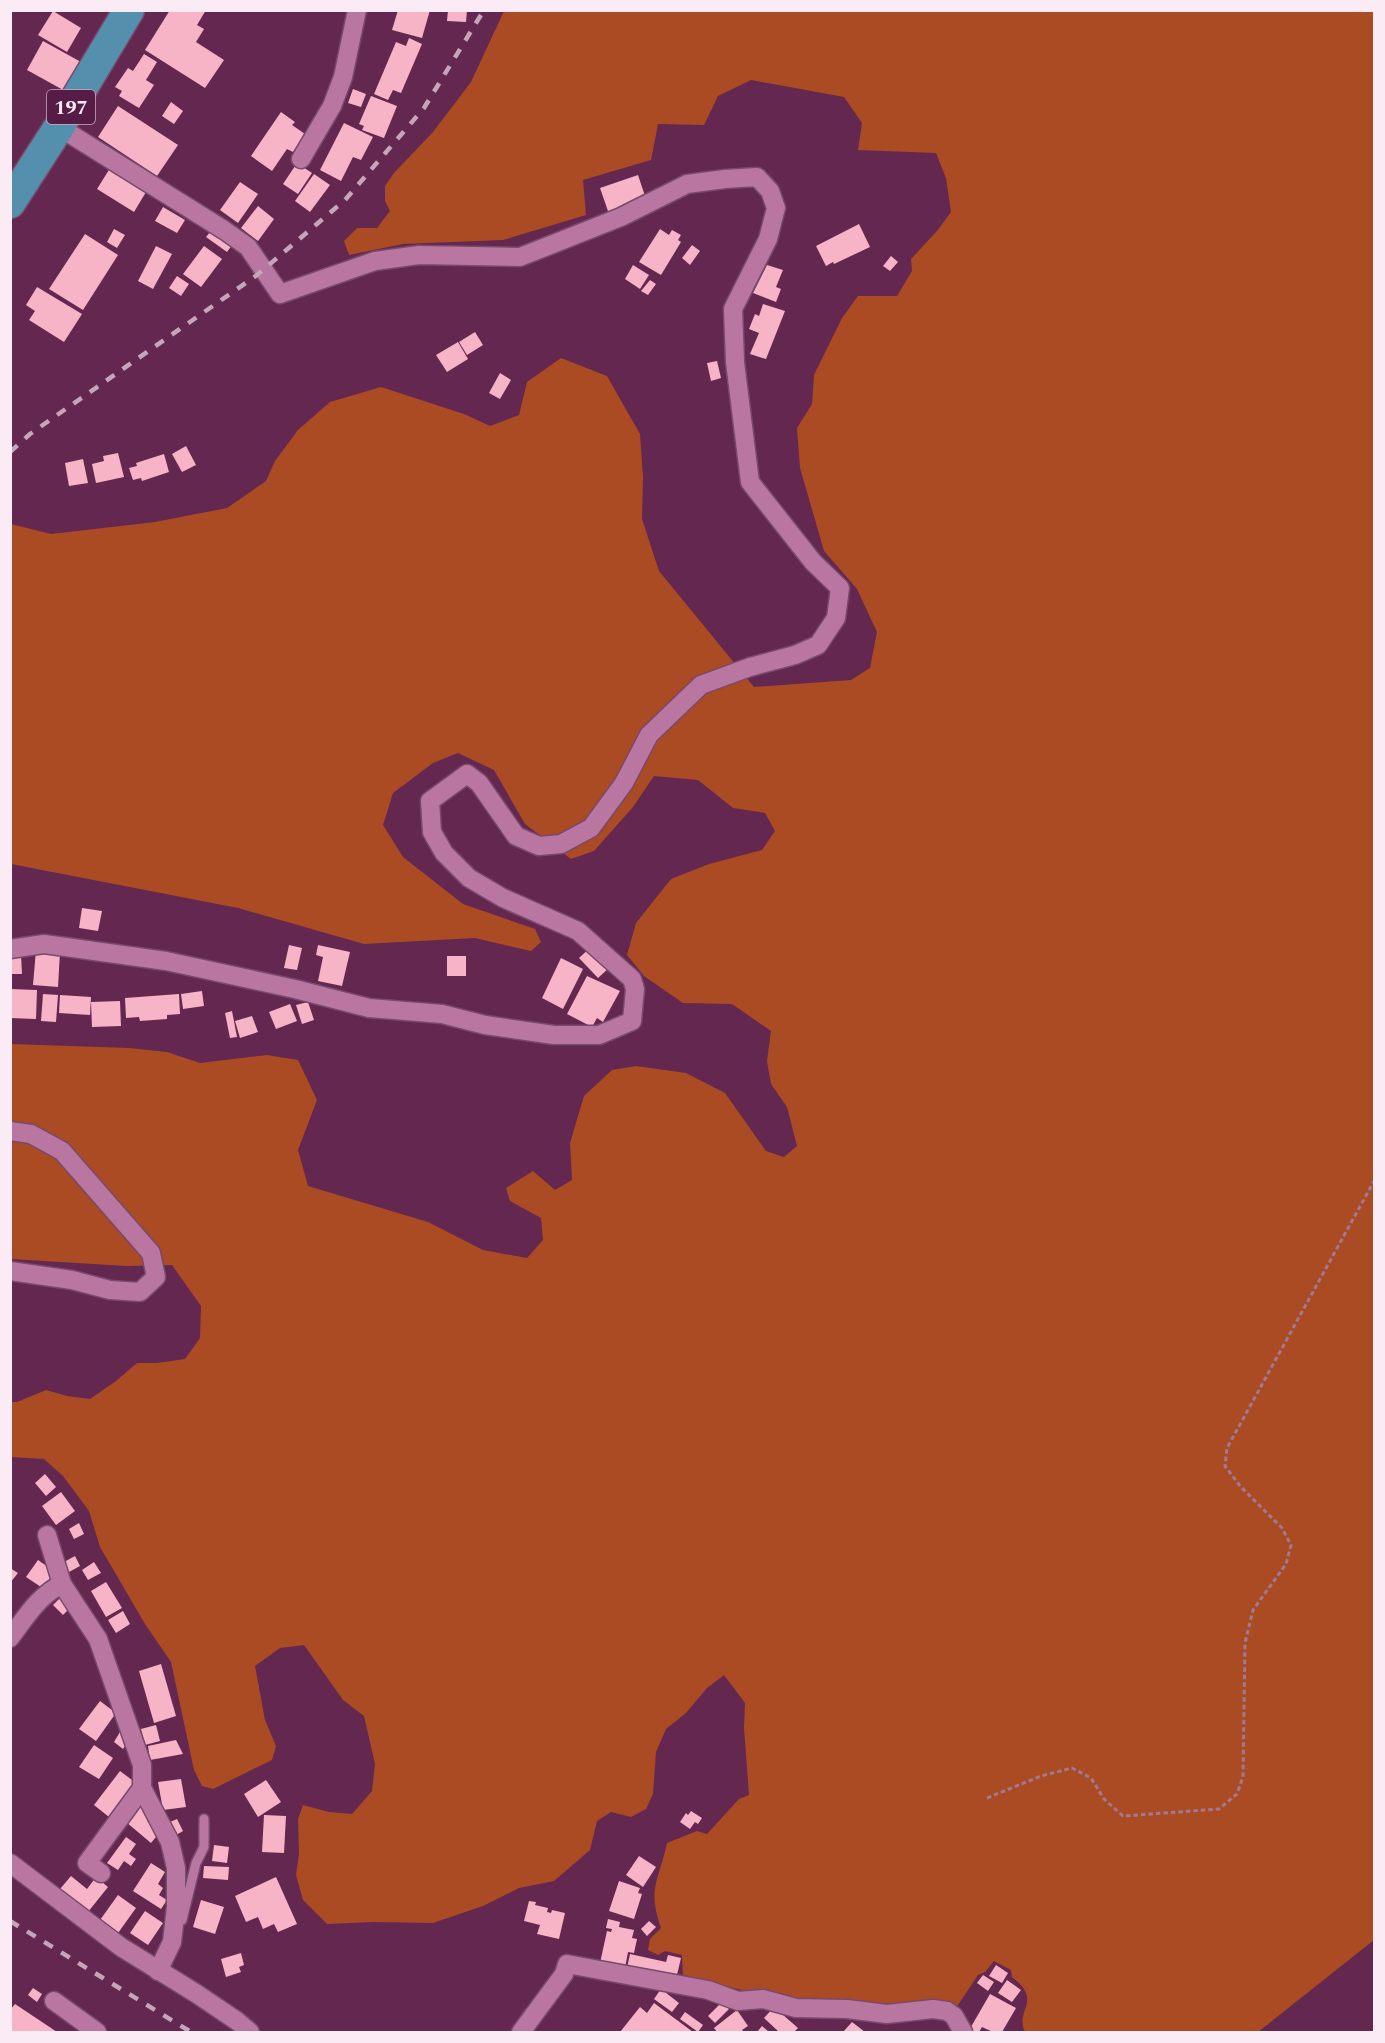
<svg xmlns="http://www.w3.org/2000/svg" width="1385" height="2043" viewBox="0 0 1385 2043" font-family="Spectral,serif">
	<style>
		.green { fill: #aa4b23 }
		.building { fill: #f7b4c6 }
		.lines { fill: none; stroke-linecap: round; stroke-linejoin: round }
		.service-casing { stroke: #78496a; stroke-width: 12 }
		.minor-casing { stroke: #78496a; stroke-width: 21 }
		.trunk-casing { stroke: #78496a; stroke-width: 33 }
		.path { stroke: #a27994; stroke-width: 3; stroke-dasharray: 4.5 3; stroke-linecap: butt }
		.service { stroke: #b976a1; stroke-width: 9 }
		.minor { stroke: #b976a1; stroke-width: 18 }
		.trunk { stroke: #5490ae; stroke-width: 30 }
		.rail { stroke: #c5a5ba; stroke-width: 4.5; stroke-dasharray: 10 10; stroke-linecap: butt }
		.labels { text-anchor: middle; stroke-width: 6; stroke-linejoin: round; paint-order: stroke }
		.shield { fill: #571c45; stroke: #caadc0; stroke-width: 1.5 }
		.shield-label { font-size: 20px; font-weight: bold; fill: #fbebf4 }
	</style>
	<rect width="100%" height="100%" fill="#632750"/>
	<path class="green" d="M504,11H1374V1940L1258,2032H1025C1014,2009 1044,2002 1012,1977L1011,1970L994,1961L985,1972L978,1975L956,2008L931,2003L813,2004L683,1978L682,1955L665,1951L658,1955L648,1950L650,1939L661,1928C647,1888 659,1881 667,1843L697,1831L707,1834L739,1799L749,1795L744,1728L745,1703L724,1675L707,1688L686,1713L666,1729L656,1752L653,1794L646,1809L631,1817L611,1812L597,1821L590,1850L554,1881L519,1888L483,1906L433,1923L373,1922L327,1924L303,1900L296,1875L299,1854L298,1819L303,1805L329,1812L352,1814L372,1791L375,1764L364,1716L343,1700L304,1645L280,1648L255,1666L265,1720L276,1746L272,1760L213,1789L202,1786L194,1770L171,1662L145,1624L100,1547L89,1511L63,1476L44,1459L11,1457L10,1402H17L46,1390L67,1396L90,1399L116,1381L137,1363H157L185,1359L200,1338L201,1306L172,1265L126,1266L11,1259V1044L129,1048L167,1052L200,1063L267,1055L298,1060L317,1100L298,1150L308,1186L428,1222L483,1250L527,1258L543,1240L541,1218L510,1201L506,1188L533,1171L555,1190L572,1180L570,1143L584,1096L612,1070L636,1066L686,1073L725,1093L766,1151L784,1157L797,1146L787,1107L771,1084L767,1061L771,1031L732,1004L683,1003L644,976L627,955L636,923L671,879L709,864L762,850L775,831L765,813L733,808L698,780L654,776L633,807L594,851L571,859L525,824L494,770L458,753L433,763L393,793L383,825L403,857L463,904L535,929L541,942L531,951L475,938L364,944L238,908L11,864V524L51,534L155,522L227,508L266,481L275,461L298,430L330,402L381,387L464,414L490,426L519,415L527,382L561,358L607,376L640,434L643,477L642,519L659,571L754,687L851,680L870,668L877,632L857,589L824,551L800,468L797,428L812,404L814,375L842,318L858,296H897L912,271L911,259L937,231L951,212L946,178L936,153L858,150L862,123L844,97L751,80L718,96L704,125L658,124L651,160L583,180L586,215L503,240L403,244L349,255L344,241L357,228H377L390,211L385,201V186L394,173L433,132L471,82Z"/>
	<g class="building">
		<path d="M170,10H206L197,25L204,29L196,42L224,60L205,88L145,50Z"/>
		<path d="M398,10H430L422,38L392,30Z"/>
		<path d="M448,10H467L466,22L447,21Z"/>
		<path d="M53,11L81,28L67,52L38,35Z"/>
		<path d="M409,38L422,44L401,93L393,90L388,100L374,94L396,42L406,46Z"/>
		<path d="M43,41L81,62L65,91L27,70Z"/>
		<path d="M144,54L157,62L146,80L154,85L139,108L119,96L122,91L115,87L128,68L133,71Z"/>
		<path d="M353,89L366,94L361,107L348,103Z"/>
		<path d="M371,96L397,106L384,138L362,130L364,126L359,124Z"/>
		<path d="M171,102L183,111L174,124L162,116Z"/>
		<path d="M118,106L178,145L157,176L98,137Z"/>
		<path d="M281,112L295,122L292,125L305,134L293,152L287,149L272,171L251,156Z"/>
		<path d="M344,123L373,137L361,160L353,157L341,181L320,170Z"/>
		<path d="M297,163L312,173L298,194L283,184Z"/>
		<path d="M112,165L149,187L134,212L97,189Z"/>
		<path d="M314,174L330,185L310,212L295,201Z"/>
		<path d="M638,175L646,199L610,217L600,188Z"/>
		<path d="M240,182L258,194L238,223L220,210Z"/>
		<path d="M258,206L274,219L258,241L241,228Z"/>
		<path d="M163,207L185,220L177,233L155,221Z"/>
		<path d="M859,224L870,247L834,264L833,262L826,266L816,246Z"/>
		<path d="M215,226L235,241L227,252L206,237Z"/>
		<path d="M114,229L125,235L117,248L107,242Z"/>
		<path d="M660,229L669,235L672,230L681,235L678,240L681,242L661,275L639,262Z"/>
		<path d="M85,234L118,255L83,310L49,289Z"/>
		<path d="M692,245L700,251L690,265L682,258Z"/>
		<path d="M156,246L172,254L153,289L138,281Z"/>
		<path d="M204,246L222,259L201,287L183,274Z"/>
		<path d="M891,256L898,262L890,271L883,266Z"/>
		<path d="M633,265L649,275L640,289L625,279Z"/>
		<path d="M767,265L783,270L776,287L781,289L776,302L753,293Z"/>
		<path d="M177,276L189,284L181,296L169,288Z"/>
		<path d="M650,280L656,284L648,295L641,291Z"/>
		<path d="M37,287L82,314L64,342L29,320L35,311L26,305Z"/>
		<path d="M763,304L785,311L766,359L750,354L759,333L749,329L755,314L759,316Z"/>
		<path d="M475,332L483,345L467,355L459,342Z"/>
		<path d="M458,342L468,359L447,372L436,355Z"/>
		<path d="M717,361L721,378L711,381L707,363Z"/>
		<path d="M500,373L511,380L500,399L489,393Z"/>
		<path d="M186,446L196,465L182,472L172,454Z"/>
		<path d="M118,453L124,477L96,483L92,464L104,461L103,456Z"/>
		<path d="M164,454L169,472L142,481L141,478L133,480L129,468L137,466L136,463Z"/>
		<path d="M83,459L88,483L69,486L65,463Z"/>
		<path d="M82,908L102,911L98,931L79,928Z"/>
		<path d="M289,945L302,948L297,970L284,968Z"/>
		<path d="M318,945L350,952L342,986L318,981L323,957L316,955Z"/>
		<path d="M591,947L610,967L598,978L579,958Z"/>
		<path d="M36,950L60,952L58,987L33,985Z"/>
		<path d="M10,955H21L22,974H10Z"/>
		<rect x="447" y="956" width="19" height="20"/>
		<path d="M561,958L583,969L563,1009L542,998Z"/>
		<path d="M587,976L620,991L603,1022L597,1018L592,1027L567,1014Z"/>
		<path d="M10,989L37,990L36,1019L10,1018Z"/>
		<path d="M202,991L204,1006L183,1009L181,994Z"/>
		<path d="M43,994L58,995L56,1022L41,1021Z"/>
		<path d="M179,994L180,1014L167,1015V1019L140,1021L139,1017L126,1018L125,998Z"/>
		<path d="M60,995L91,997L90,1015L59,1013Z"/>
		<path d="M120,1001L121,1026L92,1027L91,1002Z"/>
		<path d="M308,1002L314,1020L302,1024L296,1005Z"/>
		<path d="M290,1004L297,1021L276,1029L269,1012Z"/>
		<path d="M232,1011L237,1037L230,1038L225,1013Z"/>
		<path d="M252,1016L258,1032L240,1038L235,1021Z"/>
		<path d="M45,1474L56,1487L46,1496L35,1483Z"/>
		<path d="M61,1492L75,1511L56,1525L42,1506Z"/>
		<path d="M79,1523L84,1534L74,1539L69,1529Z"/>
		<path d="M75,1556L80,1566L69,1572L64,1562Z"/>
		<path d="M38,1560L55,1572L44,1589L26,1577Z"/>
		<path d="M94,1562L101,1573L88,1580L82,1570Z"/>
		<path d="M10,1568L18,1573L10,1583Z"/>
		<path d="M106,1582L122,1608L106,1617L91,1591Z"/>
		<path d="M61,1597L71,1607L63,1615L53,1605Z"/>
		<path d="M123,1611L130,1624L116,1633L108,1620Z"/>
		<path d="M161,1664L176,1716L154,1723L139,1671Z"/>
		<path d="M100,1701L116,1713L96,1741L79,1729Z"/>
		<path d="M156,1725L160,1741L145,1745L141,1729Z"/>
		<path d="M120,1732L130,1739L123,1749L114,1742Z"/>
		<path d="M176,1740L183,1754L150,1760L148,1746Z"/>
		<path d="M94,1745L113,1758L99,1779L79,1767Z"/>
		<path d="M120,1771L140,1786L114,1821L94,1805Z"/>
		<path d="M181,1779L186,1807L163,1810L158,1782Z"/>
		<path d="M266,1780L281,1802L258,1817L244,1794Z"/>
		<path d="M141,1804L153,1814L147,1821L160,1832L151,1843L126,1822Z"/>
		<path d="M691,1811L702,1818L698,1824L695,1822L690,1829L680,1822L686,1813L688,1815Z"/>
		<path d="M264,1815L286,1816L284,1853L262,1852Z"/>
		<path d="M177,1819L183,1831L176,1835L170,1822Z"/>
		<path d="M126,1837L136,1844L129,1854L136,1859L131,1866L124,1861L118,1870L107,1863Z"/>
		<path d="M214,1845L229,1847L227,1863L212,1861Z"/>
		<path d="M639,1856L656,1867L643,1887L626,1875Z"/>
		<path d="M151,1863L165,1872L158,1884L163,1888L159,1895L167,1900L161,1909L133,1891Z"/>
		<path d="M204,1866L229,1867L228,1880L203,1878Z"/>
		<path d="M71,1876L87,1889L96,1877L108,1887L88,1912L60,1889Z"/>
		<path d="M276,1877L297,1924L278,1932L274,1924L263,1929L258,1917L246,1922L235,1896Z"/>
		<path d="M619,1881L640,1888L638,1893L642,1894L634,1919L609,1911Z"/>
		<path d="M118,1895L136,1908L118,1933L100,1920Z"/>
		<path d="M201,1900L224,1907L215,1934L193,1927Z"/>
		<path d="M529,1901L536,1902L535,1905L548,1908L547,1912L551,1913L552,1910L565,1913L559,1939L537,1934L540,1925L524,1921Z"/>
		<path d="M145,1911L163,1923L148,1945L130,1933Z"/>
		<path d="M608,1919L620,1922L619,1927L634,1930L632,1938L637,1939L634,1953L628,1952L625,1968L600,1963L607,1931L611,1932L612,1929L606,1928Z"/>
		<path d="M649,1921L656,1927L647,1936L641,1929Z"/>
		<path d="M241,1953L244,1965L239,1967L241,1972L226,1977L221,1959Z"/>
		<path d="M630,1954L666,1962L668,1955L681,1958L676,1979L627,1968Z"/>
		<path d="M996,1965L1008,1973L1002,1983L989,1976Z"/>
		<path d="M983,1975L994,1982L988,1991L977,1983Z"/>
		<path d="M1007,1980L1021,1990L1012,2002L998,1993Z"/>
		<path d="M33,1988L42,1994L37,2002L28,1995Z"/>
		<path d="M661,1989L679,2003L672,2012L654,1999Z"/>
		<path d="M990,1994L1016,2008L1002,2032H993L982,2027L979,2032H968Z"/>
		<path d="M722,2002L729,2009L715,2023L708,2016Z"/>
		<path d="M654,2003L693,2032H620L640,2007L647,2013Z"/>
		<path d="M15,2004L57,2032H10V2010Z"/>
		<path d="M774,2007L798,2028L794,2032H779L764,2018Z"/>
		<path d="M737,2010L748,2026L742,2030L744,2032H717L714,2028Z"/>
		<path d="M685,2012L703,2025L698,2032L680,2019Z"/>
		<path d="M852,2022L865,2032H843Z"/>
		<path d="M762,2026L769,2032H757Z"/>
	</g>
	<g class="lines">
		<defs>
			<path id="service" d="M182,1920L196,1863L204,1847V1819"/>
			<g id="minor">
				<path d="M301,159L332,106L343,77L357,10"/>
				<path d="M10,949L44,944L166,961L295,989L369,1008L442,1014L485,1025L554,1035H599L632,1021L635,989L632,979L578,931L503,898L469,878L444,853L432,832L430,801L467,774L479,783L516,836L539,846L561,844L591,828L624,783L649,735L701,685L750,667L795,655L818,645L836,618L840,588L813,562L750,482L735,362L733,309L768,239L776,208L770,191L757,177L725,179L687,184L621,217L520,257L419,255L375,261L280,294L248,247L224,230L59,127"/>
				<path d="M10,1131L31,1134L62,1151L151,1253L156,1277L140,1292L110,1290L72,1280L10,1271"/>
				<path d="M47,1535L62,1584L98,1639L142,1765V1788L87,1863L101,1873"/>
				<path d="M10,1638C26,1617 38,1596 62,1584"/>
				<path d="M142,1788L170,1842L176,1868V1907L172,1942L158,1971"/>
				<path d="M10,1863L121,1947L197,1994L237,2021L250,2032"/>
				<path d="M54,2001L97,2032"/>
				<path d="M521,2032L564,1974L567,1964L708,1990L738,2001L763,1999L796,2008L847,2009L887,2014L933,2009L947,2011L954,2016L963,2032"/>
			</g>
			<path id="trunk" d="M10,203L59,127L129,10"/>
		</defs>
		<use href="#service" class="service-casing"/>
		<use href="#minor" class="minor-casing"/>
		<use href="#trunk" class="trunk-casing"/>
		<path class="path" d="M987,1798L1041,1776L1072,1768L1091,1778L1104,1799L1123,1816L1219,1809L1237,1794L1243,1777L1245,1643L1253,1610L1286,1564L1291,1545L1282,1528L1240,1486L1225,1466L1227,1448L1374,1181"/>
		<use href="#service" class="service"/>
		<use href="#minor" class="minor"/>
		<use href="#trunk" class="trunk"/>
		<g class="rail">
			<path d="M10,452L30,434L257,275L345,200L424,108L484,10"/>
			<path d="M10,1921L191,2032"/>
		</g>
	</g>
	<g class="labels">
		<rect class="shield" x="47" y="90" width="48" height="34" rx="4.5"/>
		<g class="shield-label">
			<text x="71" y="114">197</text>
		</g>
	</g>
	<rect width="1385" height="2043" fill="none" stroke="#fbebf4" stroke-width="24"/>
</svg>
